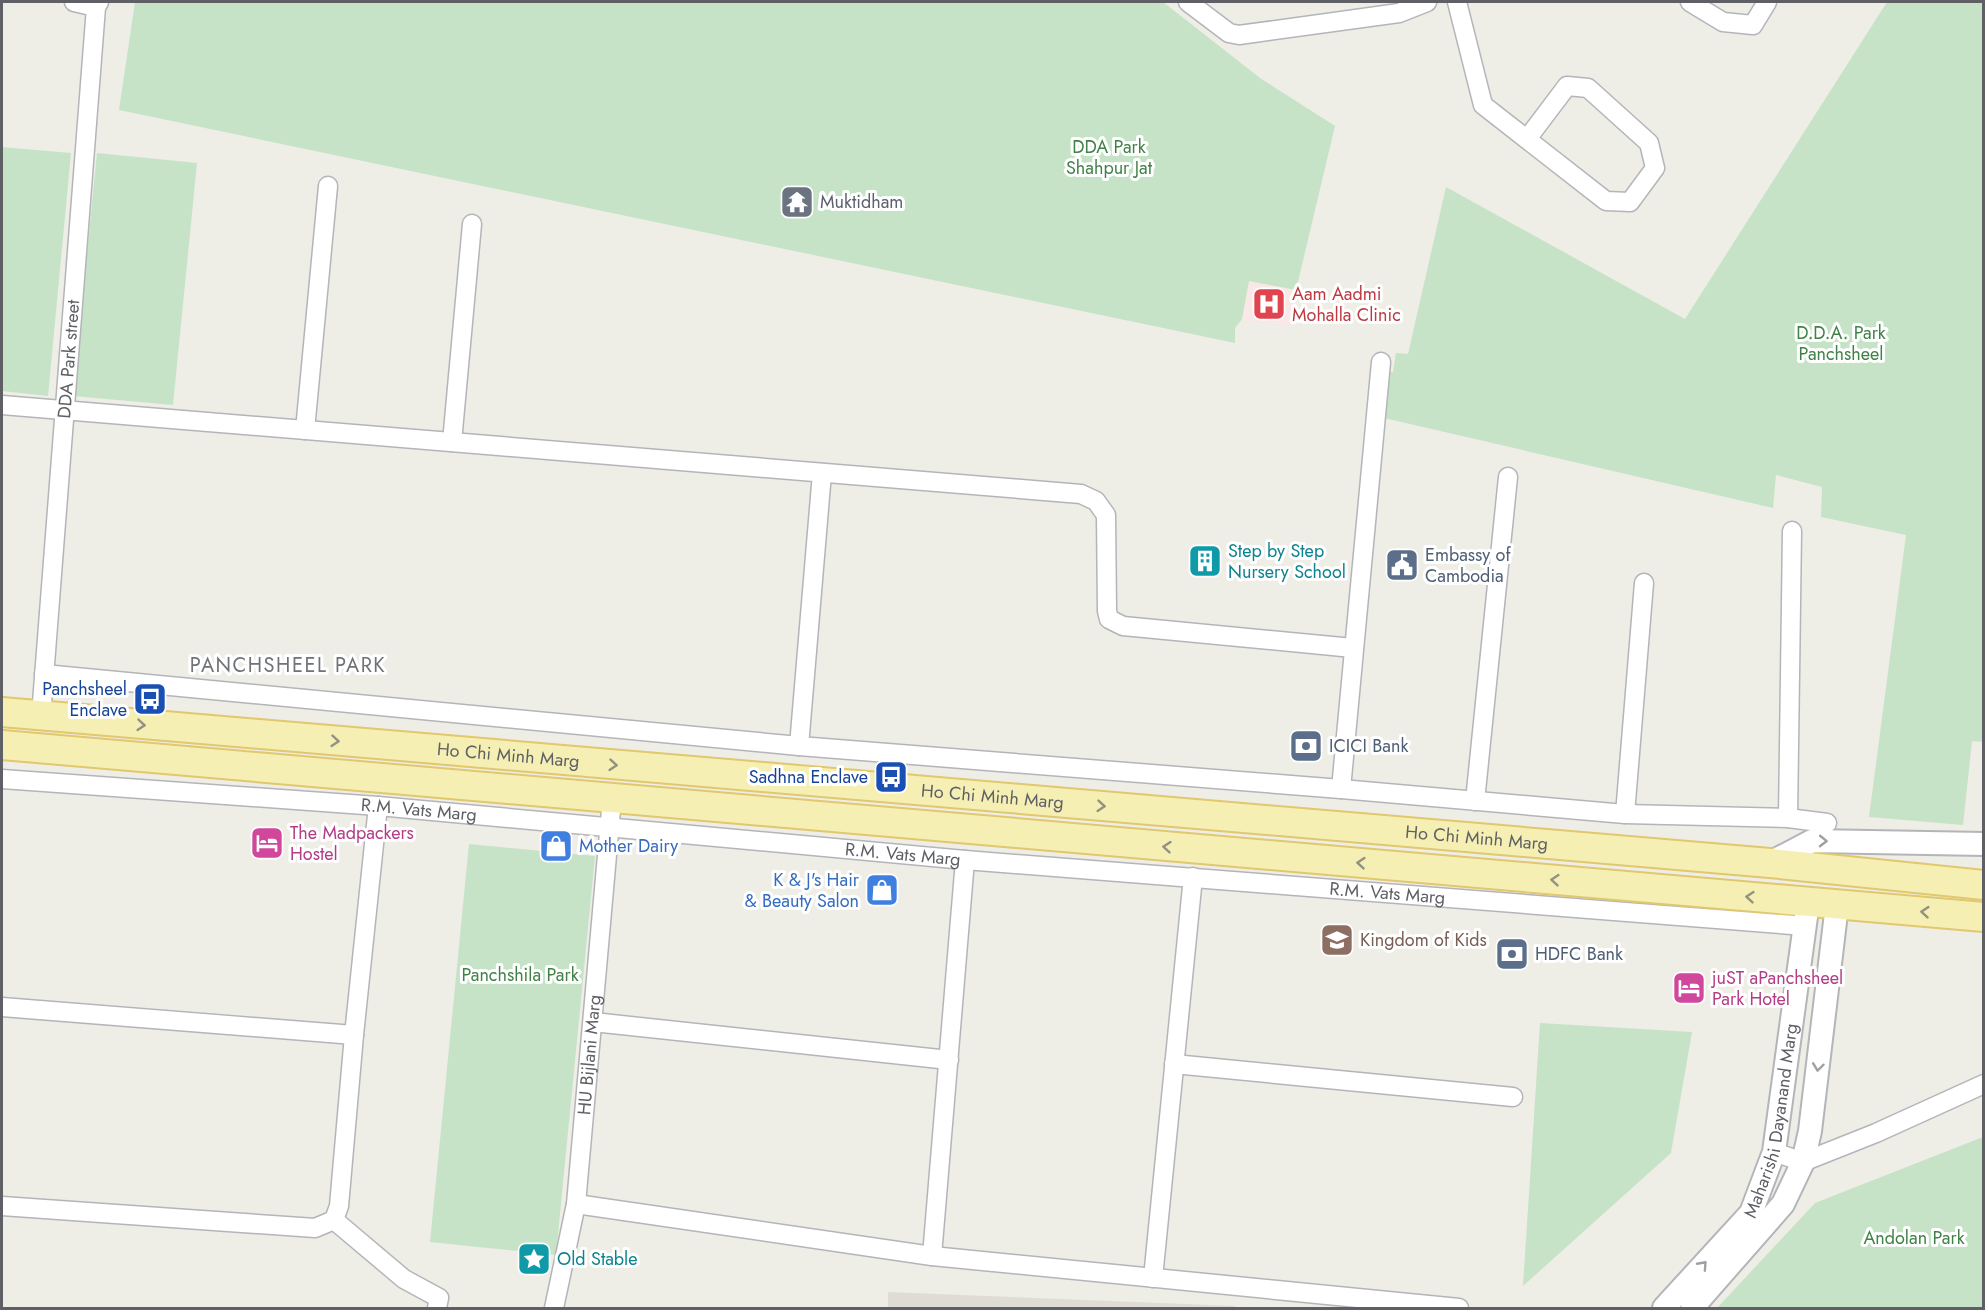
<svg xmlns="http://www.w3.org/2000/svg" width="1985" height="1310" viewBox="0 0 1985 1310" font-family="Jost,sans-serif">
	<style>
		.education { fill: #dedcd5 }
		.medical { fill: #f9e8e5 }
		.green { fill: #c6e3c8 }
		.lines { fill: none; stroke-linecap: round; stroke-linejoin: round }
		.minor-casing { stroke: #b3b5b9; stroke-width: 21 }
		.tertiary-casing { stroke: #b3b5b9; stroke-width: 26 }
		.primary-casing { stroke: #e1c76d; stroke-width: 32 }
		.minor { stroke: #fff; stroke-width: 18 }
		.tertiary { stroke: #fff; stroke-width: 22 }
		.primary { stroke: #f5efb4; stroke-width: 28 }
		.oneway { stroke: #939281 }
		.oneway2 { stroke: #9ea0a3 }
		.labels { text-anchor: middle; stroke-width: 6; stroke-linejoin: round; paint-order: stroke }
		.park-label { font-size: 18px; fill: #408147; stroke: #fff }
		.worship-label { font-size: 18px; fill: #5b616d; stroke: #fff; text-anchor: start }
		.health-label { font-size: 18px; fill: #be3a42; stroke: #fff; text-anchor: start }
		.street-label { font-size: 18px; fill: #5e6065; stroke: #fff }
		.culture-label { font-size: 18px; fill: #0d838f; stroke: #fff; text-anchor: start }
		.service-label { font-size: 18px; fill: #4e5e75; stroke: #fff; text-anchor: start }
		.transit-label { font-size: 18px; fill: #164399; stroke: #fff; text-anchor: end }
		.hotel-label { font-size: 18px; fill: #b23c85; stroke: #fff; text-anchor: start }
		.shop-label { font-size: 18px; fill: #366cbe; stroke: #fff; text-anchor: start }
		.education-label { font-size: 18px; fill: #785e54; stroke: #fff; text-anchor: start }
		.neighbourhood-label { font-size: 20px; letter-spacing: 1.5px; fill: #6f7277; stroke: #fff }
	</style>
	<rect width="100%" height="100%" fill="#eeede6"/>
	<path class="education" d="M888,1292L1235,1306V1308H888Z"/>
	<path class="medical" d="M1249,281L1296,290L1288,327L1242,319Z"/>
	<g class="green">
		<path d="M135,2H1163L1260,78L1335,126L1296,290L1249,281L1242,319L1235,328V343L119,110Z"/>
		<path d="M1887,2H1983L1984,742L1972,741L1963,825L1869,817L1906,535L1821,517L1822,487L1776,475L1773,508L1384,418L1387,373L1393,372L1396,353L1408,354L1446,187L1685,319Z"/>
		<path d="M2,147L71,153L48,396L2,391Z"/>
		<path d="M97,153L197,163L173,405L73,396Z"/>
		<path d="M469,844L595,856L556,1255L430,1242Z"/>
		<path d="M1540,1023L1692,1032L1671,1153L1523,1286Z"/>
		<path d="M1983,1137V1308H1717L1815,1203Z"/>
	</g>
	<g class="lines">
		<defs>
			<g id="minor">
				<path d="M74,2L96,7"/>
				<path d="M1188,2L1229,33L1239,35L1399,13L1427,2"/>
				<path d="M1457,2L1483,105L1606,201L1630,202L1655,168L1649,143L1588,88L1567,86L1527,139"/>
				<path d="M1690,2L1723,22L1753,25L1767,2"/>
				<path d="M2,405L1081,494L1096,501L1106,515L1107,611L1109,619L1123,626L1353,648"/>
				<path d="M305,430L328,186"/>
				<path d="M452,442L472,224"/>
				<path d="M44,674L799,746L1341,789L1625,814L1788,818L1827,823"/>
				<path id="s1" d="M41,716L96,7L99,2"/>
				<path d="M799,746L822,473"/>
				<path id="s2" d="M2,779L378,806L965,860L1805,926"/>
				<path d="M1341,789L1381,362"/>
				<path d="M1475,801L1508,477"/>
				<path d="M1625,814L1644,583"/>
				<path d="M1788,818L1792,531"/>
				<path d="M2,1007L354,1035L378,806"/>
				<path d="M593,1022L949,1060"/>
				<path d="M1174,1064L1513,1097"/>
				<path d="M1774,1152L1803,1162L1876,1133L1984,1084"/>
				<path d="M576,1204L932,1256L1459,1308"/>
				<path d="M2,1206L315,1228L334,1220L339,1206L354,1035"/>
				<path d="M334,1220L404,1279L439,1298L437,1308"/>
				<path d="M932,1256L965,860"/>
				<path d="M1153,1278L1193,877"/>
				<path id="s3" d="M554,1308L576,1204L612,799"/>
			</g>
			<g id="tertiary">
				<path d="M1770,863L1812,841L1984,844"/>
				<path id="s4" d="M1664,1308L1751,1213L1774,1152L1808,902"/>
				<path d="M1692,1308L1783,1204L1803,1162L1810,1131L1837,905"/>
			</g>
			<g id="primary">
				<path id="s5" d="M2,712L1770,863L1984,885"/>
				<path d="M2,745L1984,917"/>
			</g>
		</defs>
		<use href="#minor" class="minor-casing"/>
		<use href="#tertiary" class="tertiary-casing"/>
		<use href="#primary" class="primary-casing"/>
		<use href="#minor" class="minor"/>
		<use href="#tertiary" class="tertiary"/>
		<use href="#primary" class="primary"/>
	</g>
	<defs><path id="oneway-chevron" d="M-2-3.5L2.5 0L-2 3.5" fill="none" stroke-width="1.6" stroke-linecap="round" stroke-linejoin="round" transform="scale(1.5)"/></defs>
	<g class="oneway">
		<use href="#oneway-chevron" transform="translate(141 725) rotate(5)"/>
		<use href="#oneway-chevron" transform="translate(335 741) rotate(5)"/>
		<use href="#oneway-chevron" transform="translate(613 765) rotate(5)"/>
		<use href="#oneway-chevron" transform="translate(1101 806) rotate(5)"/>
		<use href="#oneway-chevron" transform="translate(1167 847) rotate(-175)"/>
		<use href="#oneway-chevron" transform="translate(1361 863) rotate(-175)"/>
		<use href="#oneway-chevron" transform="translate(1555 880) rotate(-175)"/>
		<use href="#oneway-chevron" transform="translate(1750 897) rotate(-175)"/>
		<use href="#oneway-chevron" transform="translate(1925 912) rotate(-175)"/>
	</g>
	<g class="oneway2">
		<use href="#oneway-chevron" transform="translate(1823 841) rotate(1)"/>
		<use href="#oneway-chevron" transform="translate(1818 1067) rotate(97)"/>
		<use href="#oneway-chevron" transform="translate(1703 1265) rotate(-48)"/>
	</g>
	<defs>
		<symbol id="temple-square" viewBox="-11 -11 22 22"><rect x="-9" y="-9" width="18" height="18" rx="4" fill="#6b7280" stroke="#fff"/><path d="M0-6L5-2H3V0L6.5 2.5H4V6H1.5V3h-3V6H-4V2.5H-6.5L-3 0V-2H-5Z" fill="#fff"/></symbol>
		<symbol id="hospital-square" viewBox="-11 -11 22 22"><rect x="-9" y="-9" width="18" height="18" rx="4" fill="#e0444e" stroke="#fff"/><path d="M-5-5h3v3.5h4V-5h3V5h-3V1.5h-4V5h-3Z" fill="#fff"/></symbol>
		<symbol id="building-square" viewBox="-11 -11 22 22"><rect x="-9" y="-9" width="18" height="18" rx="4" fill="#0f9aa8" stroke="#fff"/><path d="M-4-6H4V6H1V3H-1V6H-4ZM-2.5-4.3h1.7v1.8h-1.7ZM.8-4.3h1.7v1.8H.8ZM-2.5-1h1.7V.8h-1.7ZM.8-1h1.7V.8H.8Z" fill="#fff"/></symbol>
		<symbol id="civic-square" viewBox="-11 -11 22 22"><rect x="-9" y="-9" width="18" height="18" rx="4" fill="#5c6f8a" stroke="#fff"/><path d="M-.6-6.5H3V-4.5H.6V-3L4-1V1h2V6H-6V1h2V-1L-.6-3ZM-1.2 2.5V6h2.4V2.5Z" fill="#fff"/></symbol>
		<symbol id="bus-square" viewBox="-11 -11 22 22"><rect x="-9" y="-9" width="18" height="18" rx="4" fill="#1a4fb4" stroke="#fff"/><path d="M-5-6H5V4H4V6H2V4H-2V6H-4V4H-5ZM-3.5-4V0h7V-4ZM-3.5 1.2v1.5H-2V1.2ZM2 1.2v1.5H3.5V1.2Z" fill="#fff"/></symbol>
		<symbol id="bank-square" viewBox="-11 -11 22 22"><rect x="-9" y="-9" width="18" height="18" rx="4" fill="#5c6f8a" stroke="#fff"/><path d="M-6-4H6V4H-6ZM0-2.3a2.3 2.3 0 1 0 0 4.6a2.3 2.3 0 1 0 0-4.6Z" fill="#fff"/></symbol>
		<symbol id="hotel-square" viewBox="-11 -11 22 22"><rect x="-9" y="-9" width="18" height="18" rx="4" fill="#d1479c" stroke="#fff"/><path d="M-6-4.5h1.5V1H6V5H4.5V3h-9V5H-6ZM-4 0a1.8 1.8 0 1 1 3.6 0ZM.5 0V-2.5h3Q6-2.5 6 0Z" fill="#fff"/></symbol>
		<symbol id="shop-square" viewBox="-11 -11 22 22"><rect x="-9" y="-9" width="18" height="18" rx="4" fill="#3f7fe0" stroke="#fff"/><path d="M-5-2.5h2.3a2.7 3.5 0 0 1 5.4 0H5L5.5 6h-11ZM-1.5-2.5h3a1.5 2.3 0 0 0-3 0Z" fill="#fff"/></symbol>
		<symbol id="school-square" viewBox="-11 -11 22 22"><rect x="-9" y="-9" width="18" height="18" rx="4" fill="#8d6e63" stroke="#fff"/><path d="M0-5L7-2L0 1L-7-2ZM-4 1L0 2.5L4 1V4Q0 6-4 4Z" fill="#fff"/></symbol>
		<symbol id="sight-square" viewBox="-11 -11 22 22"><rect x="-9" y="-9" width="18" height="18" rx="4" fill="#0f9aa8" stroke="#fff"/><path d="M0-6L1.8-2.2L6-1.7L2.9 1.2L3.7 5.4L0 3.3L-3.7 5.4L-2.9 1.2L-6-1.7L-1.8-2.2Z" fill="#fff"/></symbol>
	</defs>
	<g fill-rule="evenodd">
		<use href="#temple-square" x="778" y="183" width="38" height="38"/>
		<use href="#hospital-square" x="1250" y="285" width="38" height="38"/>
		<use href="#building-square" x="1186" y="542" width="38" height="38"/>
		<use href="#civic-square" x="1383" y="546" width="38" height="38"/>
		<use href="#bus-square" x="131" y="680" width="38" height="38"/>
		<use href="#bank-square" x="1287" y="727" width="38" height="38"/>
		<use href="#bus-square" x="872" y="758" width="38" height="38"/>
		<use href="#hotel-square" x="248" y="824" width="38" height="38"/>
		<use href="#shop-square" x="537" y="827" width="38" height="38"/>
		<use href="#shop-square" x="863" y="871" width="38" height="38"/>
		<use href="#school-square" x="1318" y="921" width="38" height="38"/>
		<use href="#bank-square" x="1493" y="935" width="38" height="38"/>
		<use href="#hotel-square" x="1670" y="969" width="38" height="38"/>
		<use href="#sight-square" x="515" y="1240" width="38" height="38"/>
	</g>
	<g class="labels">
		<g class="park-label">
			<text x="1109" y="153">DDA Park<tspan x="1109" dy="21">Shahpur Jat</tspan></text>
			<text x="1841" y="339">D.D.A. Park<tspan x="1841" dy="21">Panchsheel</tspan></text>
			<text x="520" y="981">Panchshila Park</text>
			<text x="1914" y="1244">Andolan Park</text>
		</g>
		<g class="worship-label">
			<text x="820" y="208">Muktidham</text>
		</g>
		<g class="health-label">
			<text x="1292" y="300">Aam Aadmi<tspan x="1292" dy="21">Mohalla Clinic</tspan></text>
		</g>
		<g class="street-label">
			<text dy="6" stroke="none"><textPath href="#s1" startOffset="358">DDA Park street</textPath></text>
			<text dy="6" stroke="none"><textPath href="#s5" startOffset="508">Ho Chi Minh Marg</textPath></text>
			<text dy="6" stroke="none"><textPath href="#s5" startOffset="994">Ho Chi Minh Marg</textPath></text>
			<text dy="6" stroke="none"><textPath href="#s2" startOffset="418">R.M. Vats Marg</textPath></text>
			<text dy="6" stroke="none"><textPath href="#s5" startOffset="1480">Ho Chi Minh Marg</textPath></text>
			<text dy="6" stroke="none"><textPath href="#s2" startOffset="904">R.M. Vats Marg</textPath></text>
			<text dy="6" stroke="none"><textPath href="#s2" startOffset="1390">R.M. Vats Marg</textPath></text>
			<text dy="6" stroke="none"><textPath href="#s3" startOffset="256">HU Bijlani Marg</textPath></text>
			<text dy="6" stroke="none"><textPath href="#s4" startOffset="224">Maharishi Dayanand Marg</textPath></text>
		</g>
		<g class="culture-label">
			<text x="1228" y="557">Step by Step<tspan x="1228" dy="21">Nursery School</tspan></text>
			<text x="557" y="1265">Old Stable</text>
		</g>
		<g class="service-label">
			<text x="1425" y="561">Embassy of<tspan x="1425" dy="21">Cambodia</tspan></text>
			<text x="1329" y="752">ICICI Bank</text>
			<text x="1535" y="960">HDFC Bank</text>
		</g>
		<g class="transit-label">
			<text x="127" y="695">Panchsheel<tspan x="127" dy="21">Enclave</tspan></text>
			<text x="868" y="783">Sadhna Enclave</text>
		</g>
		<g class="hotel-label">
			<text x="290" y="839">The Madpackers<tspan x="290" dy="21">Hostel</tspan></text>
			<text x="1712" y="984">juST aPanchsheel<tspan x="1712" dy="21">Park Hotel</tspan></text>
		</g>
		<g class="shop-label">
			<text x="579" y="852">Mother Dairy</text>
			<text x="859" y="886" text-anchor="end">K &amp; J's Hair<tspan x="859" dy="21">&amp; Beauty Salon</tspan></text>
		</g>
		<g class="education-label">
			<text x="1360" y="946">Kingdom of Kids</text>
		</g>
		<g class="neighbourhood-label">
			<text x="288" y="672">PANCHSHEEL PARK</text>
		</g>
	</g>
	<rect width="1985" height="1310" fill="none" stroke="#5e6065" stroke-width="6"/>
</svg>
